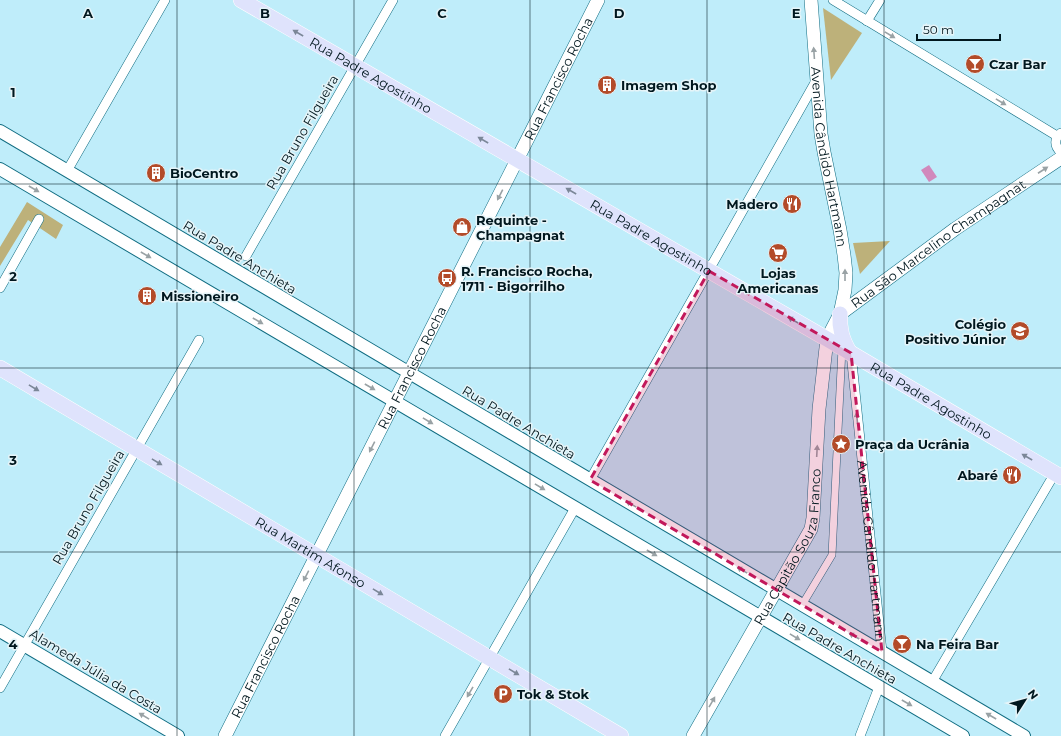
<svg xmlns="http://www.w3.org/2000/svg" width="1061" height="736" viewBox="0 0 1061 736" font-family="Montserrat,sans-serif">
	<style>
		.green { fill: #bdb17a }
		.water { fill: #d189bc }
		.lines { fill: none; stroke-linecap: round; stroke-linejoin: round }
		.pedestrian-casing { stroke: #116d82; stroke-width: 8 }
		.minor-casing { stroke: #116d82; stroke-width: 10 }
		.tertiary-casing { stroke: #116d82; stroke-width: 14 }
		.secondary-casing { stroke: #116d82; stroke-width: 14 }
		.primary-casing { stroke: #fff; stroke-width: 16 }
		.pedestrian { stroke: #fff; stroke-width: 7 }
		.minor { stroke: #fff; stroke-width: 9 }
		.tertiary { stroke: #fff; stroke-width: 12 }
		.secondary { stroke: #fff; stroke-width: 13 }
		.primary { stroke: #dfe3fc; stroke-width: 15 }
		.oneway { fill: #7b8798 }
		.oneway2 { fill: #99a2a5 }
		.marked { fill: #c2185b; fill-opacity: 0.2; stroke: #c2185b; stroke-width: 3; stroke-dasharray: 8 5; stroke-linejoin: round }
		.grid { fill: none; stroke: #00171e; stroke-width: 1; stroke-opacity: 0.55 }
		.labels { text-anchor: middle; stroke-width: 3; stroke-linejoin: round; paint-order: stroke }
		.poi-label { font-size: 13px; font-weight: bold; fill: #00171e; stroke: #e5f4f8; text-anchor: start }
		.street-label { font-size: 13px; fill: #00171e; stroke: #e5f4f8 }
		.grid-label { font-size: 13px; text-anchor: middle; font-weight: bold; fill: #00171e; stroke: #e5f4f8; stroke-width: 3; stroke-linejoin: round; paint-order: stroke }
	</style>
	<rect width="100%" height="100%" fill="#bfedfa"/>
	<g class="green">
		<path d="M823,8L862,33L831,80Z"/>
		<path d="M27,202L63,225L56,239L28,220L0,266V247Z"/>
		<path d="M890,241L860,274L853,243Z"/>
	</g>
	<path class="water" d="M929,165L937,177L929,182L921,170Z"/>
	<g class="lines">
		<defs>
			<path id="pedestrian" d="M802,605L832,555L842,348"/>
			<g id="minor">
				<path d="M833,0L1057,136"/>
				<path d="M867,21L880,0"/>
				<path d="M1061,133C1054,138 1054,146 1061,152"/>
				<path d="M67,171L165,0"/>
				<path d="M246,256L393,0"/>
				<path d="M0,288L39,219"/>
				<path id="s1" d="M851,353L882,652"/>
				<path d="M590,480L816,81"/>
				<path d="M932,682L1055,473"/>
				<path d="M0,688L199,340"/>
				<path d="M445,736L575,508"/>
				<path d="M860,736L879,687"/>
			</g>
			<g id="tertiary">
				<path d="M0,131L1024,736"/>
				<path d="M0,169L963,736"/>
				<path d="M0,631L178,736"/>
			</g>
			<g id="secondary">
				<path id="s2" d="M811,0L821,134L824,152L840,230L844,255L846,273L845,290L840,314"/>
				<path id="s3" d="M225,736L598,0"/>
				<path id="s4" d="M693,736L811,529L813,518L819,409L827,339L840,314L955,229L1061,158"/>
			</g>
			<g id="primary">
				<path id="s5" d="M241,0L827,339L1061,477"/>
				<path d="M840,314C839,329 842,340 850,353"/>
				<path id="s6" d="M0,368L621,736"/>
			</g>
		</defs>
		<use href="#pedestrian" class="pedestrian-casing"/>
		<use href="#minor" class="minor-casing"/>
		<use href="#tertiary" class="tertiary-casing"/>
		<use href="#secondary" class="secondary-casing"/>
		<use href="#primary" class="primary-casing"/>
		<use href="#pedestrian" class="pedestrian"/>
		<use href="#minor" class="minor"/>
		<use href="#tertiary" class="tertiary"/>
		<use href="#secondary" class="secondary"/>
		<use href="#primary" class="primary"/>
	</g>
	<defs><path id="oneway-solid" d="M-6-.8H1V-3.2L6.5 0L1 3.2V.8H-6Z"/></defs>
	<g class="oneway">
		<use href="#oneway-solid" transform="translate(298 33) rotate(-150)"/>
		<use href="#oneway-solid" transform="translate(483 140) rotate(-150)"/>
		<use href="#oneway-solid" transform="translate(571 191) rotate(-150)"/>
		<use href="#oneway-solid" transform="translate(793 320) rotate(-150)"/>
		<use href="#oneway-solid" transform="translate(34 388) rotate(31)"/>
		<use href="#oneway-solid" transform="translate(1027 457) rotate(-150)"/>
		<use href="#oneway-solid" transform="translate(157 462) rotate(31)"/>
		<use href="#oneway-solid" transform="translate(378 592) rotate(31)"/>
		<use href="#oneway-solid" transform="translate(514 672) rotate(31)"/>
	</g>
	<g class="oneway2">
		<use href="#oneway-solid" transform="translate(890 35) rotate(31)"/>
		<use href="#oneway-solid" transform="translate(814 53) rotate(-94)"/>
		<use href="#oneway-solid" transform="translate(1001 102) rotate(31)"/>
		<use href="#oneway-solid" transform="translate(1043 170) rotate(-33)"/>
		<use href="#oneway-solid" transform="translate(34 189) rotate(30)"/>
		<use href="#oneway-solid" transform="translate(500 195) rotate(117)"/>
		<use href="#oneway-solid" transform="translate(146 255) rotate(30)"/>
		<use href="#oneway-solid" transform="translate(845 275) rotate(-90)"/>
		<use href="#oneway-solid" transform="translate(258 321) rotate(30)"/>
		<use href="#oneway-solid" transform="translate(370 387) rotate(30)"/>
		<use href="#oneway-solid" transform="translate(857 418) rotate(-96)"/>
		<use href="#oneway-solid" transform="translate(428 421) rotate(31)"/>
		<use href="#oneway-solid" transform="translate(372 447) rotate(117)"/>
		<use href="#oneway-solid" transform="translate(817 451) rotate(-87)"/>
		<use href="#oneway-solid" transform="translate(540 487) rotate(31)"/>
		<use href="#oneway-solid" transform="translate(631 504) rotate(-149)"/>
		<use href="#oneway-solid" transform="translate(652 553) rotate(30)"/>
		<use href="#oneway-solid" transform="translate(742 570) rotate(-149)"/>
		<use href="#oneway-solid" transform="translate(306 576) rotate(117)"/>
		<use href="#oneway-solid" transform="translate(854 636) rotate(-150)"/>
		<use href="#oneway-solid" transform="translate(795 637) rotate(31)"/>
		<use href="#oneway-solid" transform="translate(470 692) rotate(120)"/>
		<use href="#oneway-solid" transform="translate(712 702) rotate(-60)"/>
		<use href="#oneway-solid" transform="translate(907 703) rotate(30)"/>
		<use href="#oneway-solid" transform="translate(144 716) rotate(-149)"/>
		<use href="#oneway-solid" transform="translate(991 716) rotate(-150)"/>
	</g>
	<path class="marked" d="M709,271L851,353L882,652L590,480Z"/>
	<path class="grid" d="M177,0V736M354,0V736M530,0V736M707,0V736M884,0V736M0,184H1061M0,368H1061M0,552H1061"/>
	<defs>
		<symbol id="bar-disc" viewBox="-11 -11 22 22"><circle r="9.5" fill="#b34b29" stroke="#e5f4f8"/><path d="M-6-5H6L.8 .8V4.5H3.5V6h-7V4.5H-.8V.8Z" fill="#fff"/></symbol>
		<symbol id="building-disc" viewBox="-11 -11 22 22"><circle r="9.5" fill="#b34b29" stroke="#e5f4f8"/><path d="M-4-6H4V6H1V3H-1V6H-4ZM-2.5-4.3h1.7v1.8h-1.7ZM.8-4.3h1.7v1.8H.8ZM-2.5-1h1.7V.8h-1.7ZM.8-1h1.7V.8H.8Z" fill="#fff"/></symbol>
		<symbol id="restaurant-disc" viewBox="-11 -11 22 22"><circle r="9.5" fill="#b34b29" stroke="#e5f4f8"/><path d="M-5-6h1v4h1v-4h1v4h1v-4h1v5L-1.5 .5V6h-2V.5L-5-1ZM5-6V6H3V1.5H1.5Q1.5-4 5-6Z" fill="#fff"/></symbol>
		<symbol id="shop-disc" viewBox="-11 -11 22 22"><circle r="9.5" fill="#b34b29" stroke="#e5f4f8"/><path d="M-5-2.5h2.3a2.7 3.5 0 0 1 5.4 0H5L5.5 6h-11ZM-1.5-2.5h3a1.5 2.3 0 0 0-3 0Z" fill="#fff"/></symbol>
		<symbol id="supermarket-disc" viewBox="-11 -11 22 22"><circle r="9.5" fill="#b34b29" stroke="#e5f4f8"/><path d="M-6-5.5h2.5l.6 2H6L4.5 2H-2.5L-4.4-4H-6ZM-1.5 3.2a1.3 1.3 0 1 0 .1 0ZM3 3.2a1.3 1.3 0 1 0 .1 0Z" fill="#fff"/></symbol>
		<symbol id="bus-disc" viewBox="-11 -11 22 22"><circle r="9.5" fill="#b34b29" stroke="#e5f4f8"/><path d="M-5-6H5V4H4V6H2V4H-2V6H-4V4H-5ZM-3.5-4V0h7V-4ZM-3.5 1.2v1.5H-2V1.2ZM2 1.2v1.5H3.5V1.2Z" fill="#fff"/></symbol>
		<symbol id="school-disc" viewBox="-11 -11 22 22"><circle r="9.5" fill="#b34b29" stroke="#e5f4f8"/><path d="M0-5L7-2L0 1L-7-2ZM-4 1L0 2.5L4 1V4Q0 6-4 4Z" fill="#fff"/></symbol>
		<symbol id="sight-disc" viewBox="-11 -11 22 22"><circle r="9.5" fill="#b34b29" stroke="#e5f4f8"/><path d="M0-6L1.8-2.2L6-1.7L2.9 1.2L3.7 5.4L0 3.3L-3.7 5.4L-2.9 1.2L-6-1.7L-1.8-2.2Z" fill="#fff"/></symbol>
		<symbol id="parking-disc" viewBox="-11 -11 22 22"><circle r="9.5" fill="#b34b29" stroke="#e5f4f8"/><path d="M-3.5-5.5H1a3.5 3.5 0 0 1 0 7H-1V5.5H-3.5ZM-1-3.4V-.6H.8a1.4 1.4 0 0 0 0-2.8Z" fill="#fff"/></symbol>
	</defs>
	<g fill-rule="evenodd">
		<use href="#bar-disc" x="964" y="53" width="22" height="22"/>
		<use href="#building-disc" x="596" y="74" width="22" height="22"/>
		<use href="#building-disc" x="145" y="162" width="22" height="22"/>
		<use href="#restaurant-disc" x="781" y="193" width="22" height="22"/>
		<use href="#shop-disc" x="451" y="216" width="22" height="22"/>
		<use href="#supermarket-disc" x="767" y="242" width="22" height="22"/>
		<use href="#bus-disc" x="436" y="267" width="22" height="22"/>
		<use href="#building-disc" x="136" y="285" width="22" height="22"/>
		<use href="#school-disc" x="1009" y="320" width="22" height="22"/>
		<use href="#sight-disc" x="830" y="433" width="22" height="22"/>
		<use href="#restaurant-disc" x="1001" y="464" width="22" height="22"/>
		<use href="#bar-disc" x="891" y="633" width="22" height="22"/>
		<use href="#parking-disc" x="492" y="683" width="22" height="22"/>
	</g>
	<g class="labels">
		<g class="poi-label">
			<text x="989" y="69">Czar Bar</text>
			<text x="621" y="90">Imagem Shop</text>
			<text x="170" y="178">BioCentro</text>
			<text x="778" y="209" text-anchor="end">Madero</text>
			<text x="476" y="225">Requinte -<tspan x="476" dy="15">Champagnat</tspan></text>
			<text x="461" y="276">R. Francisco Rocha,<tspan x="461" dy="15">1711 - Bigorrilho</tspan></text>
			<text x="778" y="278" text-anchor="middle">Lojas<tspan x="778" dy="15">Americanas</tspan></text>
			<text x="161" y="301">Missioneiro</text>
			<text x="1006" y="329" text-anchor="end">Colégio<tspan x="1006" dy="15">Positivo Júnior</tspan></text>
			<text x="855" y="449">Praça da Ucrânia</text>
			<text x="998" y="480" text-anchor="end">Abaré</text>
			<text x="916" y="649">Na Feira Bar</text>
			<text x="517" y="699">Tok &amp; Stok</text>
		</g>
		<g class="street-label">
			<text dy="5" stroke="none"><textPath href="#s5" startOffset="150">Rua Padre Agostinho</textPath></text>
			<text dy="5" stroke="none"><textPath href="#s3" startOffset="737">Rua Francisco Rocha</textPath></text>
			<text transform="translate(302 132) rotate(-60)" y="5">Rua Bruno Filgueira</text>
			<text dy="5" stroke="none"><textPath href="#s2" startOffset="158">Avenida Cândido Hartmann</textPath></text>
			<text dy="5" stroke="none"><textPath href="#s5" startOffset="474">Rua Padre Agostinho</textPath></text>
			<text dy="5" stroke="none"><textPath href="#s4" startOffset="578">Rua São Marcelino Champagnat</textPath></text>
			<text transform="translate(240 257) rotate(31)" y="5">Rua Padre Anchieta</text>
			<text dy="5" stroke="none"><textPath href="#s3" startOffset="413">Rua Francisco Rocha</textPath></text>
			<text dy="5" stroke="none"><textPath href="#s5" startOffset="798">Rua Padre Agostinho</textPath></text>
			<text transform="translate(519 422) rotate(31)" y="5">Rua Padre Anchieta</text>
			<text transform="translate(88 507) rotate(-60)" y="5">Rua Bruno Filgueira</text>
			<text dy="5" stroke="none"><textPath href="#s4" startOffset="214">Rua Capitão Souza Franco</textPath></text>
			<text dy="5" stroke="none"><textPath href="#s1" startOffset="199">Avenida Cândido Hartmann</textPath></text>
			<text dy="5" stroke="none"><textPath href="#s6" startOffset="361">Rua Martim Afonso</textPath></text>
			<text transform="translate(840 648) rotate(30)" y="5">Rua Padre Anchieta</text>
			<text dy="5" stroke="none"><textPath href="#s3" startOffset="89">Rua Francisco Rocha</textPath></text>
			<text transform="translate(96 671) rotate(31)" y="5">Alameda Júlia da Costa</text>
		</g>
	</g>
	<g class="grid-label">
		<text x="88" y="18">A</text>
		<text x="265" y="18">B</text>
		<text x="442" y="18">C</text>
		<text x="619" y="18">D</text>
		<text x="796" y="18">E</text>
		<text x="13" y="97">1</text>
		<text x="13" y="281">2</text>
		<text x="13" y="465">3</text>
		<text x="13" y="649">4</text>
	</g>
	<g transform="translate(1025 700) rotate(54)" stroke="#e5f4f8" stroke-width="3" paint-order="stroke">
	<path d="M0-3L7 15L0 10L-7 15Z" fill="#00171e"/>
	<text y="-6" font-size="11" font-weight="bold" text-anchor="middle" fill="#00171e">N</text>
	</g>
	<path d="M917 34v6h83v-6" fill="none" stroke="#00171e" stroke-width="2"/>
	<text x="923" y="34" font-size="12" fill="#00171e" stroke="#e5f4f8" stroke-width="3" paint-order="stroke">50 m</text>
</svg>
